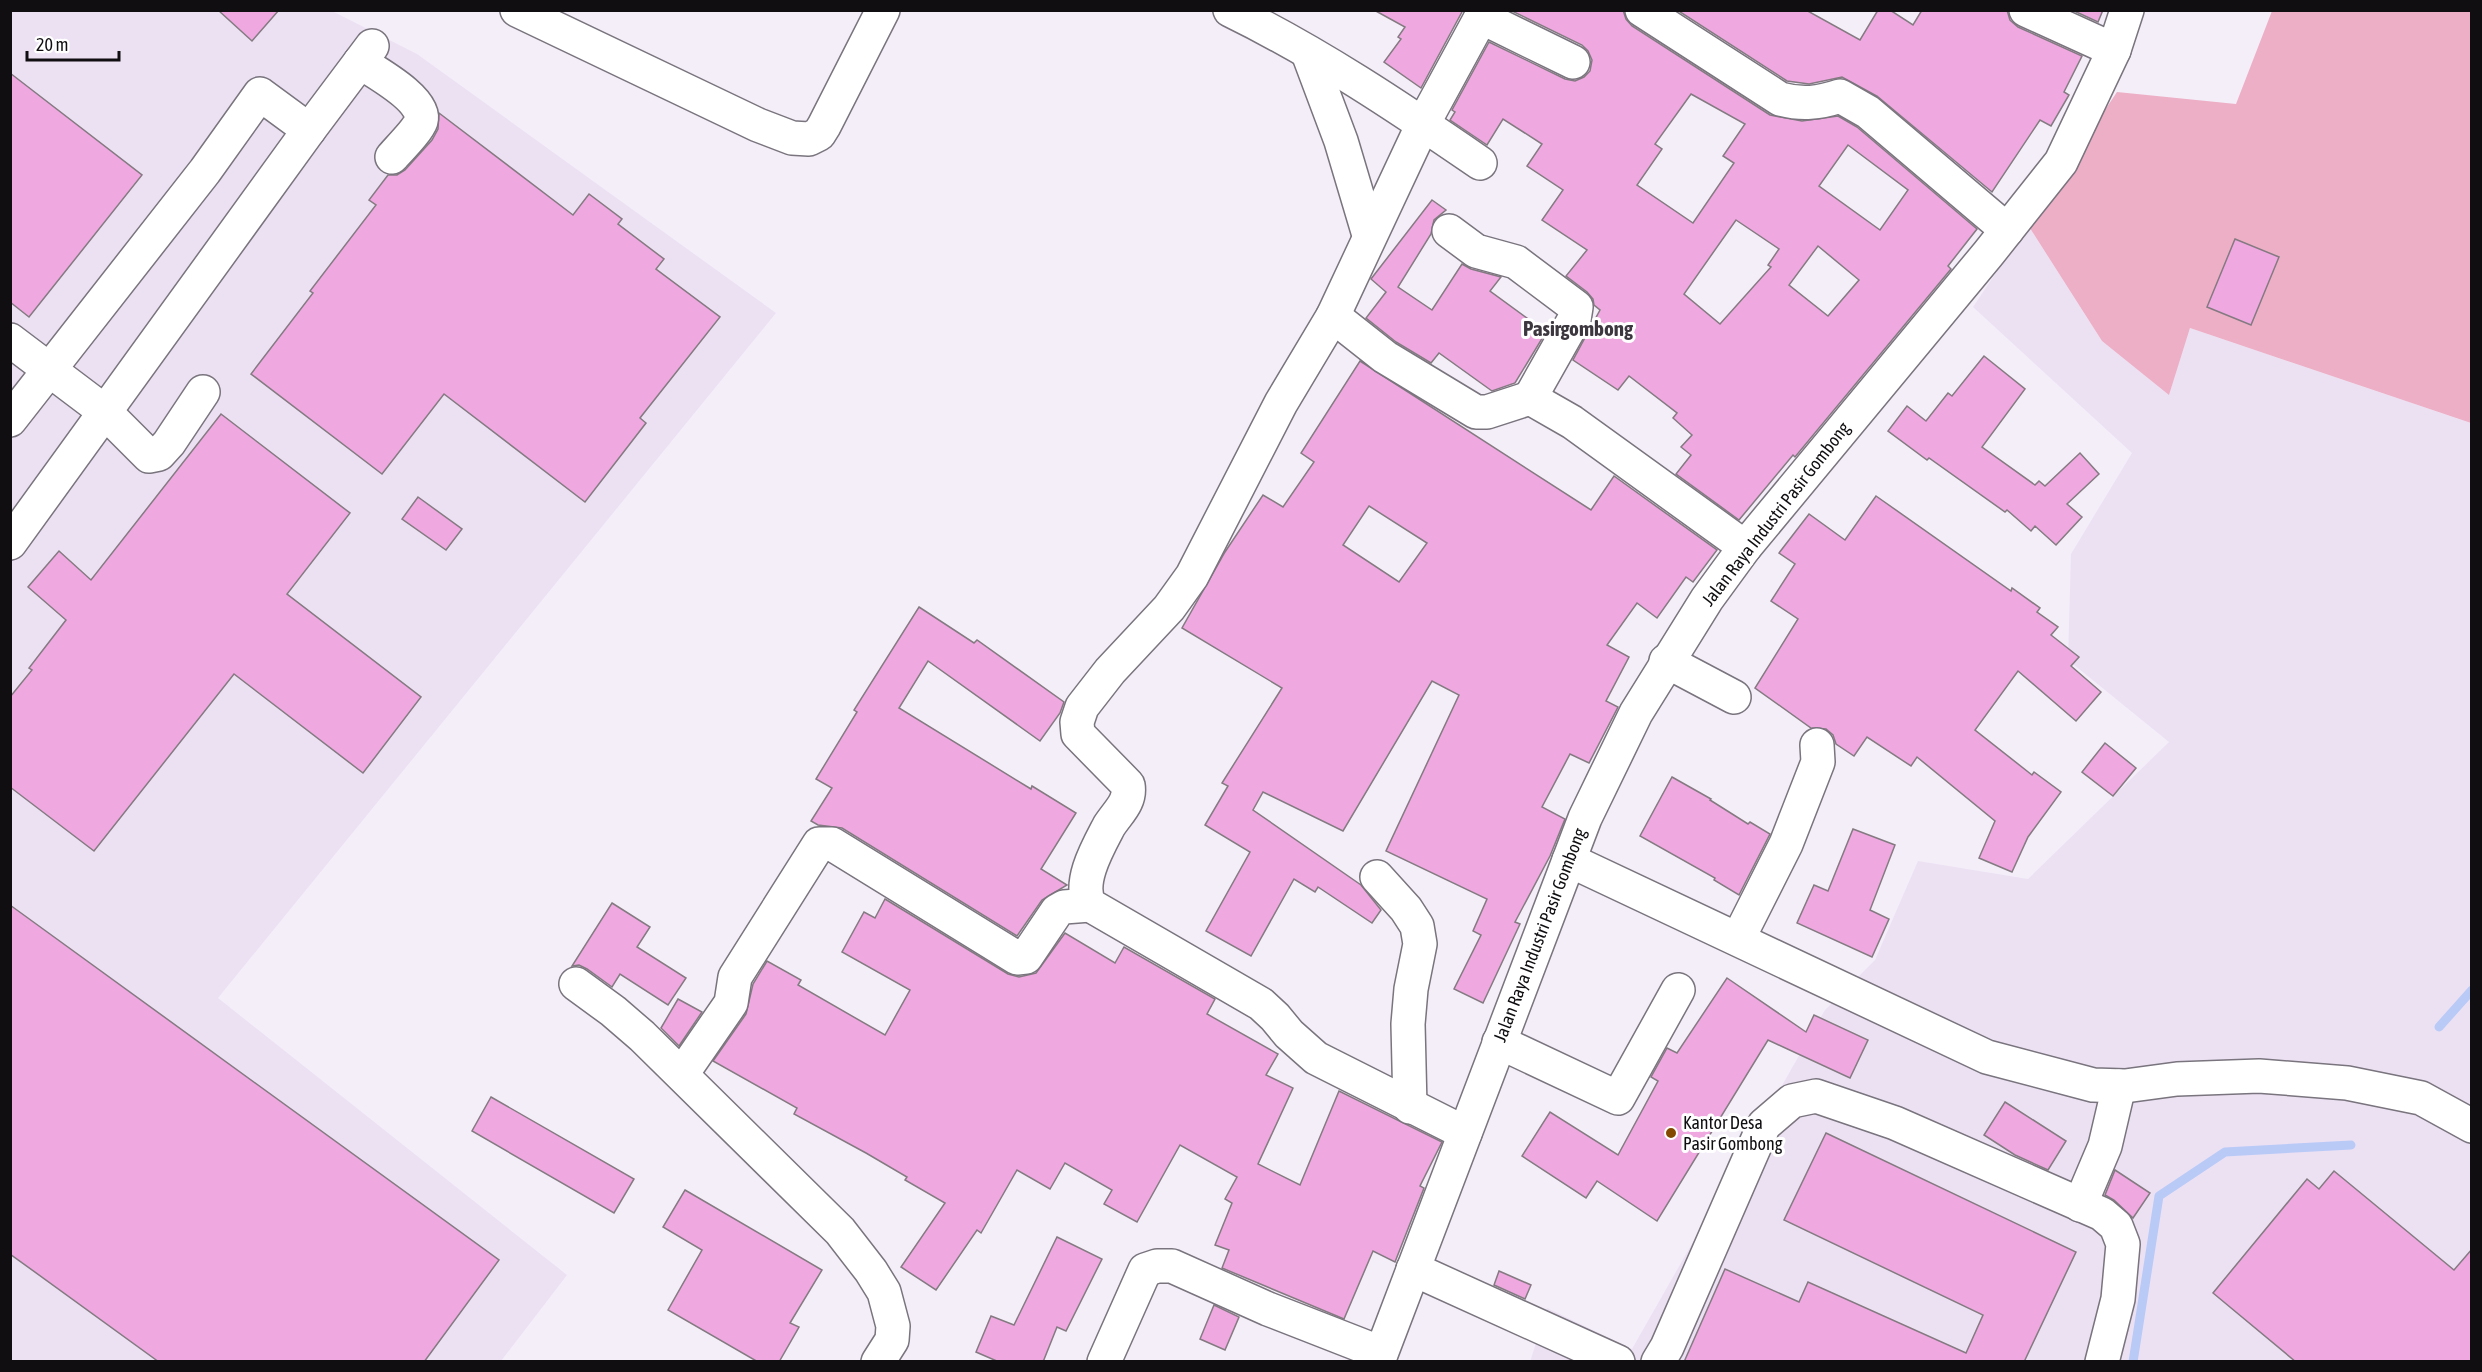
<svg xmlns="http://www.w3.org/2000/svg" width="2482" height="1372" viewBox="0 0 2482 1372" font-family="'Asap Condensed',sans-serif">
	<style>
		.built { fill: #ece1f3 }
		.green { fill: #edafc5 }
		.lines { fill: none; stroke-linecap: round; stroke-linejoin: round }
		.stream { stroke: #b9caf7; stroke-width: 9 }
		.building { fill: #efa8e0; stroke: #847a81; stroke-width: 1.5; fill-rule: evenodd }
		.minor-casing { stroke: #79747d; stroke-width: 36 }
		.major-casing { stroke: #79747d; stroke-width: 36 }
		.minor { stroke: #fff; stroke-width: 33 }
		.major { stroke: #fff; stroke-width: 33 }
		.poi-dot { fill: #844901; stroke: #fff; stroke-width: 2 }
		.labels { text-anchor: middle; stroke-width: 6; stroke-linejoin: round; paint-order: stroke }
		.street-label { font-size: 18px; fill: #100e11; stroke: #fff }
		.poi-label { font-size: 18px; fill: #100e11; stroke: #fff; text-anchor: start }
		.quarter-label { font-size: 21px; font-weight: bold; fill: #3c373f; stroke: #fff }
	</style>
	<rect width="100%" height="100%" fill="#f4eef9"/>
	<g class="built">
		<path d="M10,11H332L417,54L776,313L218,998L567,1275L501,1361H11Z"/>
		<path d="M2028,225L2102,341L2169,394L2190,328L2471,423V1361L1530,1362L1547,1308L1632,1349L1825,1010L1875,960L1918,861L2028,879L2169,742L2068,660L2071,554L2132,453L1973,307Z"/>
	</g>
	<path class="green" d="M2272,11H2471V423L2190,328L2169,395L2102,341L2028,225L2117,92L2236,104Z"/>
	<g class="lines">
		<g class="stream">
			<path d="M2439,1027L2472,990"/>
			<path d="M2133,1362L2159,1196L2225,1152L2351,1145"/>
		</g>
	</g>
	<g class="building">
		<path d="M218,10H279L252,41Z"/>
		<path d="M1374,10H1463L1421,88L1384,62L1401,39L1398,37L1405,27Z"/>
		<path d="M1510,10H1623L1626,19L1632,26L1770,115L1802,121L1838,116L1857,127L1977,229L1948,266L1951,269L1795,457L1793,455L1739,520L1676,474L1691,455L1681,447L1692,435L1673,418L1677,413L1629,376L1618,390L1573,360L1600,310L1594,305L1593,299L1587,292L1566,276L1587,250L1542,220L1563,190L1527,166L1542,144L1503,119L1487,145L1450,120L1455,112L1452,110L1489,42L1565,79L1575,81L1584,77L1590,71L1592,60L1588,51L1582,45ZM1691,94L1745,124L1723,156L1734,163L1693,223L1637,185L1662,149L1655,144ZM1848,145L1908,190L1880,230L1819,186ZM1736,220L1779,249L1768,265L1771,267L1720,324L1684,294ZM1818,246L1859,280L1828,316L1789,285Z"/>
		<path d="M1677,10H1806L1860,40L1878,10H1890L1913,25L1922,10H2007L2010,20L2018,27L2082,56L2064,92L2069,95L2051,126L2040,120L1992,192L1877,96L1842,77L1809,84L1787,81Z"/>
		<path d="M2072,10H2103L2098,22Z"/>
		<path d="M10,73L142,175L29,317L10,302Z"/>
		<path d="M439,113L573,215L589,194L622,219L618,224L664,259L656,269L720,317L640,418L646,423L585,502L444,394L382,474L251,374L313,293L310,291L376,205L369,200L388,175H397L405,170L432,140L438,129Z"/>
		<path d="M1432,200L1446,210L1434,220L1431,234L1398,287L1432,310L1462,264L1471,269L1501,277L1490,291L1546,332L1515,383L1492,391L1439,353L1431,363L1396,342L1366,318L1386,292L1371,279Z"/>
		<path d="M2235,239L2279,257L2251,325L2207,307Z"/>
		<path d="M1984,356L2025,389L1982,447L2035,485L2039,481L2045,486L2080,453L2099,474L2067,504L2082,517L2056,545L2035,526L2031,531L2007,510L2005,512L1929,458L1927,460L1888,431L1907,406L1926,421L1948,393L1952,396Z"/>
		<path d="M1360,361L1591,510L1614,476L1717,550L1693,582L1686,577L1657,618L1637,603L1607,645L1629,657L1606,701L1618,707L1589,763L1570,754L1542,807L1565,819L1550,856L1515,922L1520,924L1483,1003L1454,989L1481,935L1473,931L1487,899L1386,851L1459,695L1432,681L1343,831L1263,792L1253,810L1361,885L1381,910L1372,923L1318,887L1315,892L1294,879L1251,956L1206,931L1250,852L1205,825L1228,786L1222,783L1282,688L1182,628L1225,552L1263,495L1283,507L1314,462L1301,453ZM1369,506L1427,543L1399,582L1343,545Z"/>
		<path d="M221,414L350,513L287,594L421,697L363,773L234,674L94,851L10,787V697L32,670L29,668L66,620L28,587L59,551L91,580Z"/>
		<path d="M1876,496L2011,591L2012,588L2040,608L2037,612L2058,627L2051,635L2079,657L2071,666L2101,692L2076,721L2018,671L1975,730L2032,775L2034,772L2061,792L2028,837L2012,872L1979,858L1995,821L1917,757L1911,766L1867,737L1854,756L1836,744L1833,735L1826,729L1811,728L1755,688L1798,619L1771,601L1795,564L1779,553L1809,514L1845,540Z"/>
		<path d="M418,497L462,529L446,550L402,519Z"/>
		<path d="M919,607L974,643L977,640L1064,702L1060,713L1040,741L928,661L899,708L1031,789L1032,786L1076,813L1041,869L1067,885L1042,900L1017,936L842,828L818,825L811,821L832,788L816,779L857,712L854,710Z"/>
		<path d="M2105,743L2136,768L2113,796L2082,772Z"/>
		<path d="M1672,777L1711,799L1710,800L1748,824L1750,822L1770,834L1739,895L1714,880L1715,878L1640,836Z"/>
		<path d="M1853,829L1895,845L1870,910L1889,919L1872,957L1797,923L1814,885L1828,891Z"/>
		<path d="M885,899L1008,974L1019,977L1036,973L1065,933L1115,963L1124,947L1215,999L1207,1014L1278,1054L1266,1075L1293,1088L1258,1164L1300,1185L1339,1091L1442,1142L1420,1186L1424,1188L1395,1262L1373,1251L1344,1319L1222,1268L1229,1250L1215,1245L1232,1203L1225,1199L1237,1177L1180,1145L1137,1222L1104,1204L1112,1190L1065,1163L1050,1189L1017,1170L981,1233L977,1230L936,1290L901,1267L945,1203L905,1180L907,1177L866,1153L794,1114L797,1108L713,1061L746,1014L753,984L767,961L801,980L798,985L885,1035L910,990L842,952L864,912L875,918Z"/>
		<path d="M612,903L650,927L637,947L686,978L668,1005L620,974L612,987L587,969L579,965L572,966Z"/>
		<path d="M10,905L499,1260L424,1362H159L10,1254Z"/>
		<path d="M1727,978L1806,1032L1814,1015L1868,1040L1850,1078L1768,1040L1657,1221L1597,1181L1586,1198L1522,1156L1550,1112L1618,1155L1658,1081L1651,1077L1667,1048L1677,1053Z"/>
		<path d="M678,999L702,1012L679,1046L661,1028Z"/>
		<path d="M491,1097L634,1179L614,1213L472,1131Z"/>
		<path d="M2005,1102L2066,1141L2048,1170L2015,1155L1984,1135Z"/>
		<path d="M1826,1133L2076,1252L2024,1362H1684L1725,1269L1799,1302L1808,1282L1966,1353L1983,1315L1784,1220Z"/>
		<path d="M2115,1170L2150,1193L2133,1218L2114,1200L2105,1195Z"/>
		<path d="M2334,1171L2454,1270L2472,1249V1362H2296L2213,1293L2307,1179L2319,1189Z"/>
		<path d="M685,1190L822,1270L790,1323L799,1327L779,1362H758L668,1310L702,1250L663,1227Z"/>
		<path d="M1057,1237L1102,1259L1066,1331L1057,1327L1043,1362H999L976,1352L991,1316L1014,1325Z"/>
		<path d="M1499,1271L1531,1285L1525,1299L1494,1285Z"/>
		<path d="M1214,1305L1239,1317L1225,1350L1200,1339Z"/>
	</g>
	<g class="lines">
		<defs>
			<g id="minor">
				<path d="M517,10L758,125L792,138L809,139L819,134L824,126L883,10"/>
				<path d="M1230,10C1318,53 1400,108 1480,163"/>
				<path d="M1642,10L1780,99C1802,105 1819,103 1840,96L1868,112L2007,230"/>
				<path d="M2026,10L2114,50"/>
				<path d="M1481,17L1573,62"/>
				<path d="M1308,53L1341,141L1369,235"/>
				<path d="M360,62C375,72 427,100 421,121C418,130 399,149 392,157"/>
				<path d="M1449,231L1476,251L1516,262L1576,307L1574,320L1530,398"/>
				<path d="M1333,316L1385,357L1476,412H1487L1530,398L1572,422L1745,547"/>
				<path d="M10,340L104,411L149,456L159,454L169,443L203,392"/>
				<path d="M10,420L205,171L260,94L309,130"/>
				<path d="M10,543L309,130L372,46"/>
				<path d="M1666,661L1734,697"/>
				<path d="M1569,860L1987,1057L2093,1085L2125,1086L2177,1079L2259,1076L2347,1083L2421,1098L2472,1126"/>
				<path d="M1377,877L1406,909L1417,926L1420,944L1411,989L1408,1024L1410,1107"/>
				<path d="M1738,939L1786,844L1818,762L1817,745"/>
				<path d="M576,984L613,1011L642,1036L840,1231L871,1271L884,1292L893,1326L892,1340L878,1362"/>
				<path d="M1499,1042L1618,1098L1678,990"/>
				<path d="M682,1074L731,1003L735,977L819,844H832L1017,958L1026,957L1057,911L1064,907L1090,905"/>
				<path d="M1465,1133L1316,1058L1289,1034L1275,1017L1261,1004L1090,905C1077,883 1098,847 1109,826C1118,812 1131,802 1128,785L1078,734L1077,722L1082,707L1110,671L1169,608L1192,576L1281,403L1333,316L1423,124L1485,10"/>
				<path d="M2080,1205L2105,1146L2119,1086"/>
				<path d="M1413,1269L1618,1362"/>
				<path d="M1104,1362L1145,1270L1157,1266H1172L1268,1309L1381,1353"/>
				<path d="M1658,1362L1667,1347L1764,1125L1792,1101L1816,1096L1895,1123L2102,1214L2116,1226L2123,1244L2118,1299L2102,1362"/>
			</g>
			<path id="major" d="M1378,1362L1585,818L1636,713L1707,599L1745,547L1988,254L2061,162L2114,50L2127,10"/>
		</defs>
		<use href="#minor" class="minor-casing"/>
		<use href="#major" class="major-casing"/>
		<use href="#minor" class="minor"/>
		<use href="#major" class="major"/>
	</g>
	<circle class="poi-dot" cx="1671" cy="1133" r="6"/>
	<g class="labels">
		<g class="street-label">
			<text transform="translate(1776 514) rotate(-52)" y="6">Jalan Raya Industri Pasir Gombong</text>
			<text transform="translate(1540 935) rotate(-69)" y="6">Jalan Raya Industri Pasir Gombong</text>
		</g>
		<g class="poi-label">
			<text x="1683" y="1129">Kantor Desa<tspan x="1683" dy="21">Pasir Gombong</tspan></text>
		</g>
		<g class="quarter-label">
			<text x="1578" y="336">Pasirgombong</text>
		</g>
	</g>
	<rect width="2482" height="1372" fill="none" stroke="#100e11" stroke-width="24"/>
	<path d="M27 51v9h92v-9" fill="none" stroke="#100e11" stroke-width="3"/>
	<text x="36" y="51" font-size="18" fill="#100e11" stroke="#ffffff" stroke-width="4.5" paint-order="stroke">20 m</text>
</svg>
